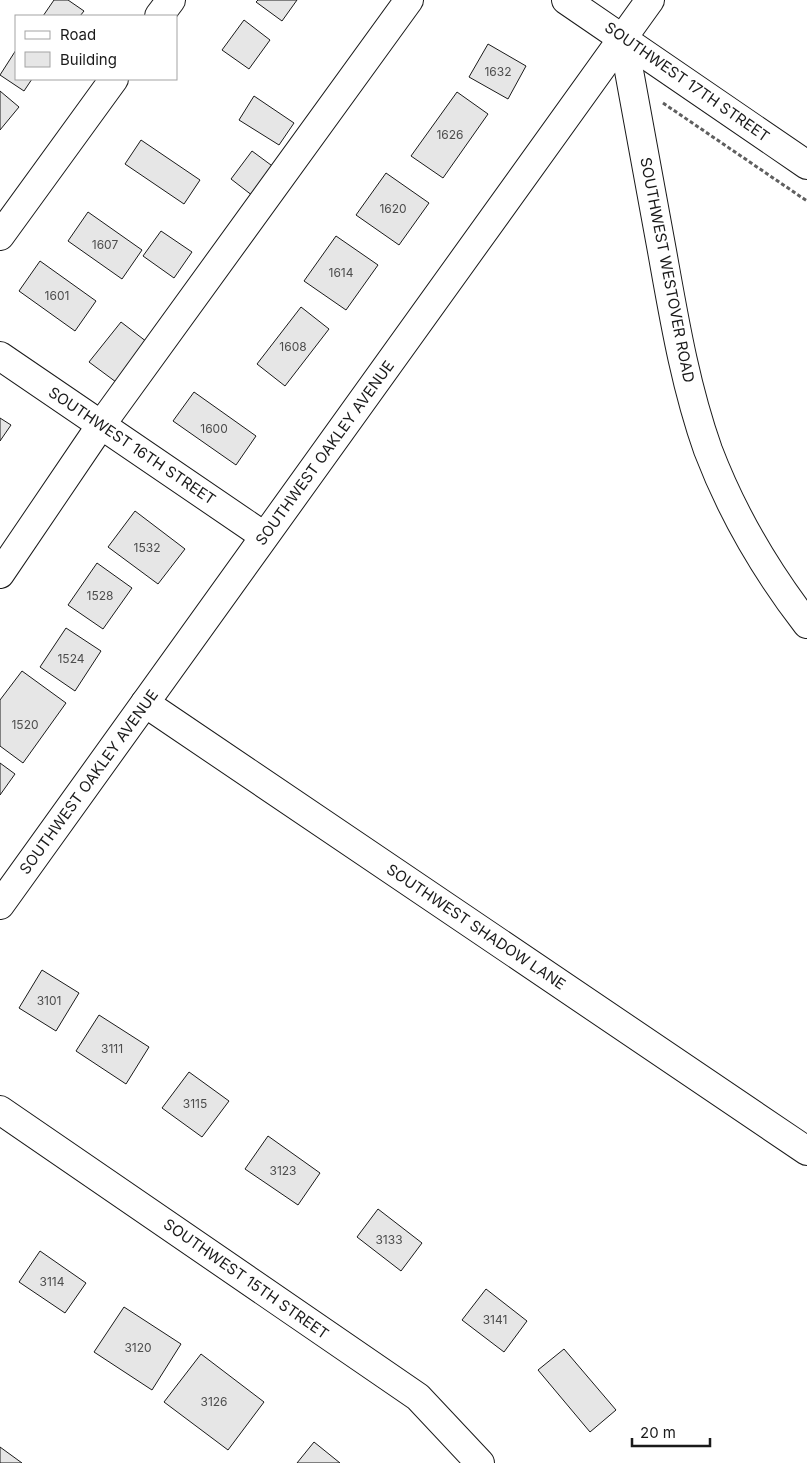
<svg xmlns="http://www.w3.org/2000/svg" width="807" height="1463" viewBox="0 0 807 1463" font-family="Inter,sans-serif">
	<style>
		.building { fill: #e6e6e6; stroke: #1a1a1a }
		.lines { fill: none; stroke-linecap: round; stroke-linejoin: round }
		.minor-casing { stroke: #1a1a1a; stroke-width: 30 }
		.major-casing { stroke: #1a1a1a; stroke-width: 30 }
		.path { stroke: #5f5f5f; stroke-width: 3; stroke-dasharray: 4 2.5; stroke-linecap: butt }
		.minor { stroke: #fff; stroke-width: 28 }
		.major { stroke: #fff; stroke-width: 28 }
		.labels { text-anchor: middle; stroke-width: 4; stroke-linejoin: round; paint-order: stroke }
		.number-label { font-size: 12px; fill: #4d4d4d }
		.street-label { font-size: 15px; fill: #1a1a1a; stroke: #fff }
	</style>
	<rect width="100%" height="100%" fill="#fff"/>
	<g class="building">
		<path d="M54,0H68L84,11L80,16H43Z"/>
		<path d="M258,0H297L282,21L256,2Z"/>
		<path d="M244,20L270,40L249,69L222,50Z"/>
		<path d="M488,44L526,66L508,99L469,77Z"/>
		<path d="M16,50V79H32L24,91L0,75Z"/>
		<path d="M0,91L19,107L0,130Z"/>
		<path d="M457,92L488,114L443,178L411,156Z"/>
		<path d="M254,96L294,123L279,145L239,120Z"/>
		<path d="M141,140L200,180L184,204L125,164Z"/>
		<path d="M252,151L275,168L253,196L231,179Z"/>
		<path d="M386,173L429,203L399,245L356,215Z"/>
		<path d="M88,212L142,250L122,279L68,241Z"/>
		<path d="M161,231L192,252L174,278L143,256Z"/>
		<path d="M336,236L378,265L346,310L304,281Z"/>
		<path d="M40,261L96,301L75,331L19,291Z"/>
		<path d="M301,307L329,329L285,386L257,364Z"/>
		<path d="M121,322L147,342L116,382L89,362Z"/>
		<path d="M194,392L256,436L236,465L173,421Z"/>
		<path d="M0,418L11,425L0,441Z"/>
		<path d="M135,511L185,549L158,584L108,547Z"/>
		<path d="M97,563L132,588L103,629L68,605Z"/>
		<path d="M66,628L101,651L75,691L40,667Z"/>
		<path d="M22,671L66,703L23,763L0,746V700Z"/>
		<path d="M0,763L15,774L0,795Z"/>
		<path d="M42,970L79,993L56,1031L19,1008Z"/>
		<path d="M99,1015L149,1047L126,1084L76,1051Z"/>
		<path d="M189,1072L229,1101L202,1137L162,1108Z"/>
		<path d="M268,1136L320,1173L298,1205L245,1169Z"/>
		<path d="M378,1209L422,1243L401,1271L357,1237Z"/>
		<path d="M40,1251L86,1283L65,1313L19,1282Z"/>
		<path d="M486,1289L527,1321L504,1352L462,1320Z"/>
		<path d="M124,1307L181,1344L152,1390L94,1352Z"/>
		<path d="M564,1349L616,1410L590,1432L538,1370Z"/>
		<path d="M201,1354L264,1402L228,1450L164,1402Z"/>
		<path d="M314,1442L340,1463H297Z"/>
		<path d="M0,1447L22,1463H0Z"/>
	</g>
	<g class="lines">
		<defs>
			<g id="minor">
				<path d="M159,16L171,0"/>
				<path d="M623,38C636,109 649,180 662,251C674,318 685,385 708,450C732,513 766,571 807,624"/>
				<path d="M0,236L114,79"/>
				<path d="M0,356L264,536"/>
				<path d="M0,574L101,425L409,0"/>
				<path d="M145,703L807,1151"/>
				<path d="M0,905L650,0"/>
				<path d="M0,1110L418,1397L480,1463"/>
			</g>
			<path id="major" d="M566,0L807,165"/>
		</defs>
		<use href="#minor" class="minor-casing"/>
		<use href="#major" class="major-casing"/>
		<path class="path" d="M663,103L807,201"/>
		<use href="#minor" class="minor"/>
		<use href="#major" class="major"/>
	</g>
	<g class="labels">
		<g class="number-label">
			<text x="498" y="76">1632</text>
			<text x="450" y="139">1626</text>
			<text x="393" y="213">1620</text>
			<text x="105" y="249">1607</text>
			<text x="341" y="277">1614</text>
			<text x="57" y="300">1601</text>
			<text x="293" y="351">1608</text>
			<text x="214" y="433">1600</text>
			<text x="147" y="552">1532</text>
			<text x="100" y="600">1528</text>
			<text x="71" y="663">1524</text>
			<text x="25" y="729">1520</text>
			<text x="49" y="1005">3101</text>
			<text x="112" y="1053">3111</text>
			<text x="195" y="1108">3115</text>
			<text x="283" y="1175">3123</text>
			<text x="389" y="1244">3133</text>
			<text x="52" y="1286">3114</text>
			<text x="495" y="1324">3141</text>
			<text x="138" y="1352">3120</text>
			<text x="214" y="1406">3126</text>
		</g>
		<g class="street-label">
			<text transform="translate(687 82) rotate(35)" y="5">SOUTHWEST 17TH STREET</text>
			<text transform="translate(667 270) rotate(79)" y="5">SOUTHWEST WESTOVER ROAD</text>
			<text transform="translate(132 446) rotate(34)" y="5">SOUTHWEST 16TH STREET</text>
			<text transform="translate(325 453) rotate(-54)" y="5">SOUTHWEST OAKLEY AVENUE</text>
			<text transform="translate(89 782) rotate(-54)" y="5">SOUTHWEST OAKLEY AVENUE</text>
			<text transform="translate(476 927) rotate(34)" y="5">SOUTHWEST SHADOW LANE</text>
			<text transform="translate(246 1279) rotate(35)" y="5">SOUTHWEST 15TH STREET</text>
		</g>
	</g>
	<rect x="15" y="15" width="162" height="65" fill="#ffffff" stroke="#a3a3a3"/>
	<rect x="25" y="31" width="25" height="8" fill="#ffffff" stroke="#a3a3a3"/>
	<text x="60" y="40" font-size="15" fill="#1a1a1a">Road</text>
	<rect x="25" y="52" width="25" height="15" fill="#e6e6e6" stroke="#a3a3a3"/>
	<text x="60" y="65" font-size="15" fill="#1a1a1a">Building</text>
	<path d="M632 1438v8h78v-8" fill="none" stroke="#1a1a1a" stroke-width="2.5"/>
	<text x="640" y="1438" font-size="15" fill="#1a1a1a" stroke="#ffffff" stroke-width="4" paint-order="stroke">20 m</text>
</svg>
